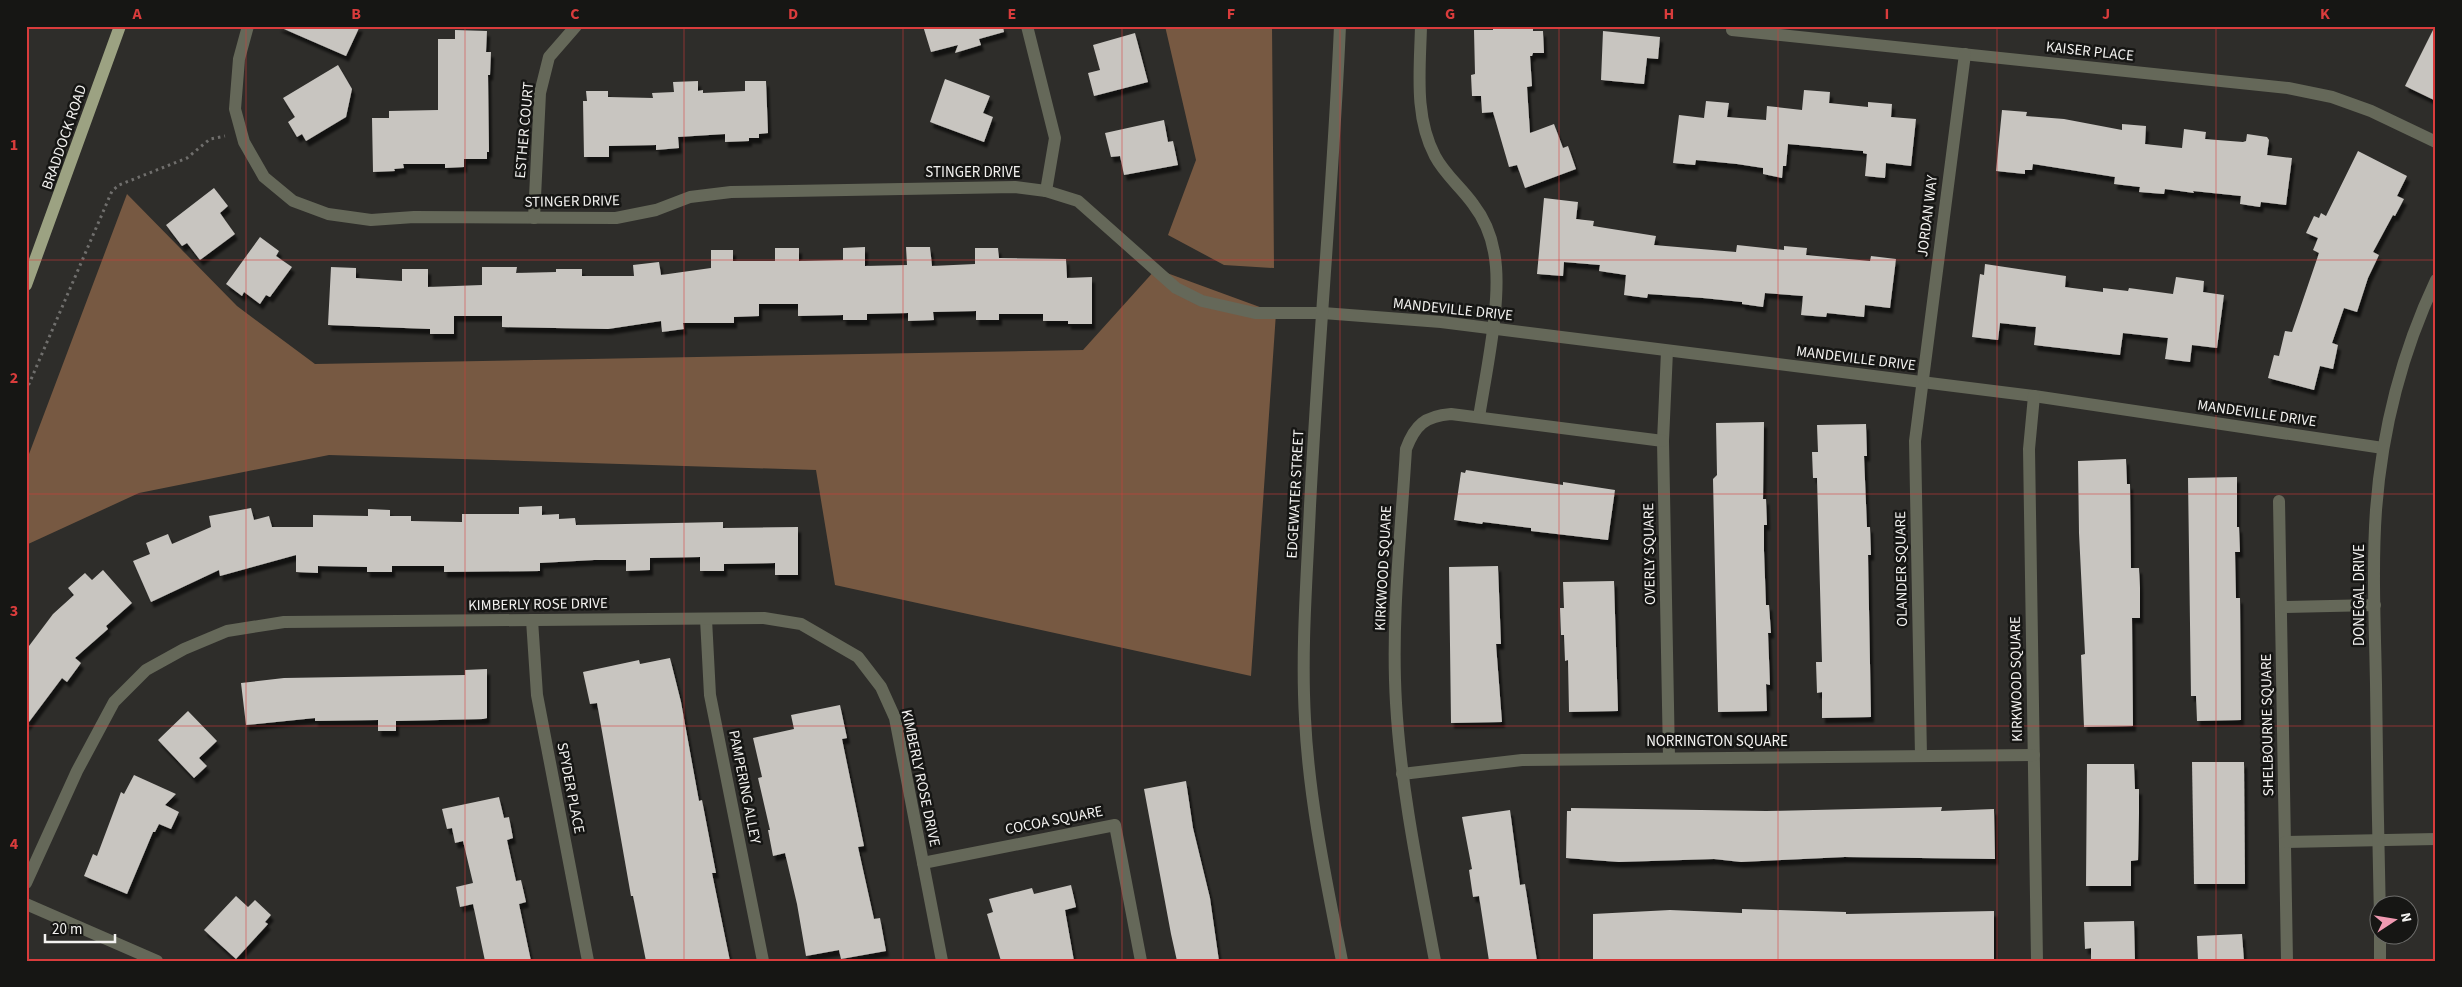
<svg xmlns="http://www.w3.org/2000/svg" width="2462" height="987" viewBox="0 0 2462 987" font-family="'Source Sans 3',sans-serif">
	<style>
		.forest { fill: #775942 }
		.building { fill: #c8c5c0; filter: url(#shadow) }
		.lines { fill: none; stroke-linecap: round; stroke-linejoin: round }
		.path { stroke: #706f6d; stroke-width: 3; stroke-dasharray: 2.5 4; stroke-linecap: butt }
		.service { stroke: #656859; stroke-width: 12 }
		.minor { stroke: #656859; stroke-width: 12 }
		.tertiary { stroke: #656859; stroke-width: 12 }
		.primary { stroke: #9ca282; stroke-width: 12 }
		.grid { fill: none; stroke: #d93c3c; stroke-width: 1; stroke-opacity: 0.55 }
		.labels { text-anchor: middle; stroke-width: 5; stroke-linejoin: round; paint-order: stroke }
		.street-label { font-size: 15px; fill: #f3f2f0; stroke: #161614 }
		.neatline { fill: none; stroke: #d93c3c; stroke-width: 2 }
		.grid-label { font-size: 16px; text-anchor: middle; font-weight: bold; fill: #d93c3c }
	</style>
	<defs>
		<filter id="shadow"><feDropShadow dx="3" dy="5.5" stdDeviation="1" flood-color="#0009"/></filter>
	</defs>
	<rect width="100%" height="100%" fill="#2e2d2a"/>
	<g class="forest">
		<path d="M1165,26H1272L1274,268L1224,265L1168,235L1196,160Z"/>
		<path d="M127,194L237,306L315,364L1083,350L1156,269L1276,313L1251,676L835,585L816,470L329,455L139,493L26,545V462Z"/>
	</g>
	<g class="building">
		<path d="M277,26H360L346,56Z"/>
		<path d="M923,26H1003L1004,32L979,39L981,45L955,53L958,45L931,52Z"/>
		<path d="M1493,26H1533V31H1543L1544,53H1533L1532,56H1530L1532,86L1527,87L1530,133L1554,124L1563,148L1568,146L1576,169L1525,188L1517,165L1509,167L1493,112L1482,113L1481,96H1472L1471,75L1475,74L1474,30H1493Z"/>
		<path d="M2435,26H2436V101L2405,86Z"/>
		<path d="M455,30L487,31L486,52H491L490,75H488L489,152H487V159H464V167L445,168V164H403L404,168L394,169L395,171L373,172L372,118H389V111L438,110V39H455Z"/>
		<path d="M1603,31L1660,37L1658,59L1647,58L1644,84L1601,80Z"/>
		<path d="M1135,33L1148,82L1094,96L1088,73L1100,70L1093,45Z"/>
		<path d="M338,65L352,89L346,117L306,141L302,134L297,137L288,122L295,117L283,98Z"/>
		<path d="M945,79L990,96L983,113L993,117L984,142L930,122Z"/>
		<path d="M698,81V91L703,90V93L745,91V81H766L768,133L759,134V138H749V141L725,142V134L678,137L679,148L656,150V145L609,146V157H584L583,101H587L586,91H608V97L653,98L652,93L674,92L673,82Z"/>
		<path d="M1804,90L1830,92L1829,103L1868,107V102L1892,104L1891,117L1916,119L1911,166L1886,163L1885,178L1865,176L1867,154L1863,153V151L1788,144L1786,166H1783L1782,178L1763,174V168L1737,164L1696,160L1695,165L1673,163L1679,115L1704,118L1706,101L1729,103L1727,117L1766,120L1767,106L1802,110Z"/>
		<path d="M2002,110L2027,112L2026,116L2064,119L2122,130V124L2146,126L2145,144L2182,148L2184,129L2206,132L2205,139L2243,142L2246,141L2247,134L2267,137L2269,140L2267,155L2292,158L2286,205L2261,202L2260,207L2240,204L2241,196L2193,191L2194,193L2165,189L2164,194L2139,192L2140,187L2114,184L2115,177L2033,164L2032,170H2025V174L1996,171Z"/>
		<path d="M1164,120L1168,142L1173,141L1178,165L1124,175L1120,156L1111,157L1105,133Z"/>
		<path d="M2358,151L2407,176L2397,196L2404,199L2395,216L2393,215L2373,252L2379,255L2368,278L2357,312L2344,308L2332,343L2338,345L2333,369L2320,366L2314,390L2268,378L2274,355L2279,356L2285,331L2292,332L2319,253L2313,250L2318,238L2306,233L2314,216L2319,218L2321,213L2326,216Z"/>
		<path d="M214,188L228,206L220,213L235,234L200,260L187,243L182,246L166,225Z"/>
		<path d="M1544,198L1578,202L1576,219L1594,221L1593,226L1656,236L1654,245L1736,252L1737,245L1784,250V246L1807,248L1806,255L1870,261L1871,256L1896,259L1890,308L1865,305L1864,317L1827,313L1826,317L1801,315L1803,296L1765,293L1763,307L1742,304V302L1703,298L1648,294L1647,298L1624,295L1626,275L1599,271L1600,265L1564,262L1563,276L1537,274Z"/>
		<path d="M260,237L279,251L276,256L292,267L270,297L266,295L260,304L244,292L242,296L226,284Z"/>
		<path d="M865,247V266L907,265L906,247H930L932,266L975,264V248H998L999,258L1066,259L1067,278L1092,277V324H1068V321H1043V314H999V320H976V311L933,312L934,320L908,321V313L867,314V320H843V315L798,316V304H759V316L734,317V323H683L684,329L662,332L661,321L608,329L502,327V316H454V334H430V329L328,325L331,267L356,268V278L402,281V269H428V287L482,285V267H517L516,273L556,272V269H582V276H634L633,265L659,262L661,275L711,268V250H733V261H775V248H799V261L843,260V248Z"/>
		<path d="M1985,264L2066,276L2065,287L2103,292V288L2128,291L2129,288L2173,294L2176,277L2204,281L2203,292L2224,295L2217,348L2192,345L2190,362L2165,359L2168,338L2123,333L2120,355L2034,345L2036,327L2000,323L1998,340L1972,337L1980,274L1984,275Z"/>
		<path d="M1764,422L1763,499H1766L1767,525H1764V551L1766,605H1769L1771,633H1768L1770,685L1766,684L1767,711L1718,712L1713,479L1717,475L1716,423Z"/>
		<path d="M1866,424L1867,456H1864L1867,527H1870L1871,555H1868L1871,717L1822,718V692L1817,693L1816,662H1822L1817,478H1813L1812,452H1818L1817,425Z"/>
		<path d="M2126,459L2127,484H2130L2131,568H2139L2140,588V618H2132L2133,726L2084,727L2081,655L2085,654L2079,533L2078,461Z"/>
		<path d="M1466,470L1563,485V482L1615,490L1608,540L1531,531V528L1483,522L1482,524L1454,520L1461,472L1465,473Z"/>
		<path d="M2237,477V527H2239L2240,552H2235L2236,598H2240L2241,720L2197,721L2196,696H2191L2188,478Z"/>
		<path d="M542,506V515L559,514V519L575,518L576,525L723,522V528L798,527V575H775V563L724,564V571H700V557L650,558V570L626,571V560H594L540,563V571L444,572V566H392V572H367V567L318,566V573L296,572V555L220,576L219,570L151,602L133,561L150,554L146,543L168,534L172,544L211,527L209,516L251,508L254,520L269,516L272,527H313V515L368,516V509L390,510V516H411V521L462,522V514H519V507Z"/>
		<path d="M1498,566L1501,644H1496L1502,722L1451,723L1449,567Z"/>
		<path d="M103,570L132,603L106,626L108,629L75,658L81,663L67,682L62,678L26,726V650L53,614L74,595L68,588L85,573L92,580Z"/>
		<path d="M1614,581L1618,711L1569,712L1568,660L1565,661L1564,635H1561L1560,608H1564L1563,582Z"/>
		<path d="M670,658L681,702L699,801L702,800L716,873H712L730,961H646L633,896H631L597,703L590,704L583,672L639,660L640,664Z"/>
		<path d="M487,669V718L483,719L396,721V731H378V720L315,721V718L246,725L241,683L284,678L465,675V670Z"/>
		<path d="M840,705L847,738L842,739L864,846L858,847L874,919L880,918L886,951L841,959L839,950L806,956L797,904L785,853L773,856L768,830H770L758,778L762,777L753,738L794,729L791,715Z"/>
		<path d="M188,711L217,741L199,758L207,766L194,778L158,740Z"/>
		<path d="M2192,762H2244L2245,884H2194Z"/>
		<path d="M2087,764H2134L2135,789H2139V813L2138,860L2131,861V886H2086Z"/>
		<path d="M134,775L176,794L165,805L179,812L171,829L159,824L155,832H153L127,894L84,876L93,854L97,856L121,792L124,794Z"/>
		<path d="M1186,781L1193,828L1210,898L1219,961H1177L1171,934L1144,789Z"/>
		<path d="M499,797L504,818L509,817L513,838L507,840L516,881L521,880L526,902L519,904L531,961H485L473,904L460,907L456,887L473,883L463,841L455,843L452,828L447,829L442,809Z"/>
		<path d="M1942,807L1941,811L1994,809L1995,859L1845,857L1741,862L1714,859L1619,862L1566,858L1567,811H1571V808L1766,811Z"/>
		<path d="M1510,810L1520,885L1525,884L1537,961H1489L1479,896L1473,897L1469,870L1472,869L1462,817Z"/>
		<path d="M1071,885L1076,907L1065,910L1074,961H1001L987,914L993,912L989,899L1032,888L1034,894Z"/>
		<path d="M236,896L248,907L255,900L271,915L265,922L268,924L236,959L204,930Z"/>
		<path d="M1742,909L1846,912V914L1994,911V959L1593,961V914L1670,910L1742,913Z"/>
		<path d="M2134,921L2135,961H2091V948L2085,949L2084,922Z"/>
		<path d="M2242,934L2244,961H2198L2197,936Z"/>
	</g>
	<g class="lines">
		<path class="path" d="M26,391L112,191L119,185L187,158L210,139L225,136"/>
		<path class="service" d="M706,619L710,695L763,961"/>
		<g class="minor">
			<path d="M248,26L239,59L235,109L244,142L264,177L293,201L328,214L371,220L414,217L616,218L656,210L690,197L731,192L1015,187L1046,191L1078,201L1176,288L1202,301L1255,313H1323L1441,322L2034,396L2383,448"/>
			<path d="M1027,26L1055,138L1046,191"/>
			<path d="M1421,26C1420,70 1414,116 1435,156C1445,175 1461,187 1473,204C1483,217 1491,235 1494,252C1503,296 1486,372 1479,417"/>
			<path d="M1732,30L2288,88L2332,97L2371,111L2436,142"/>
			<path d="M534,218L540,93L549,57L576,26"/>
			<path d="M1667,351L1663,441L1669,757"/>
			<path d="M2034,396L2029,449L2037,961"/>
			<path d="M2279,501L2287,961"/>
			<path d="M2281,607L2375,605"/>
			<path d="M532,620L537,695L588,961"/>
			<path d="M1921,756L1915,441L1965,54"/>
			<path d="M1402,774L1522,760L2034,755"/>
			<path d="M2285,842L2436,839"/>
			<path d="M923,863L1115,825L1141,961"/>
			<path d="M26,883L77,771L114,702L146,670L184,649L227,631L284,622L764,618L801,624L858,657L881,687L895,718L942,961"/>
			<path d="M26,904L157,961"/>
			<path d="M2380,919C2378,841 2377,762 2376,684C2375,627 2372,567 2376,510C2382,431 2402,352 2436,280"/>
			<path d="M2380,934V961"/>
			<path d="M1435,961C1419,875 1401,790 1396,703C1391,619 1401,533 1406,449C1415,425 1425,416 1451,414L1663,441"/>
		</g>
		<path class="tertiary" d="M1340,26C1333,187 1318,346 1310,506C1307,577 1301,648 1305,719C1309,800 1326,880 1342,961"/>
		<path class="primary" d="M26,285L120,26"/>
	</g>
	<path class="grid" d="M246,26V961M465,26V961M684,26V961M903,26V961M1122,26V961M1340,26V961M1559,26V961M1778,26V961M1997,26V961M2216,26V961M26,260H2436M26,494H2436M26,726H2436"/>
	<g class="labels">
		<g class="street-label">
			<text transform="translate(2090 51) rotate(6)" y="5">KAISER PLACE</text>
			<text transform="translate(524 130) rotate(-85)" y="5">ESTHER COURT</text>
			<text transform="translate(64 137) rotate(-71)" y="5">BRADDOCK ROAD</text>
			<text x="973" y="177">STINGER DRIVE</text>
			<text transform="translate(572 201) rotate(-1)" y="5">STINGER DRIVE</text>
			<text transform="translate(1927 216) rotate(-83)" y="5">JORDAN WAY</text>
			<text transform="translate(1453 309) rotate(6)" y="5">MANDEVILLE DRIVE</text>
			<text transform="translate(1856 358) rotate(7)" y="5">MANDEVILLE DRIVE</text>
			<text transform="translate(2257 413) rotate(8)" y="5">MANDEVILLE DRIVE</text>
			<text transform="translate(1295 494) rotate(-87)" y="5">EDGEWATER STREET</text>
			<text transform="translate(1649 554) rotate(-91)" y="5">OVERLY SQUARE</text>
			<text transform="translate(1383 568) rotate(-87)" y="5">KIRKWOOD SQUARE</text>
			<text transform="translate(1901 569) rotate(-91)" y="5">OLANDER SQUARE</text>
			<text transform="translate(2359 595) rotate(-90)" y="5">DONEGAL DRIVE</text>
			<text transform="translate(538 604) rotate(-1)" y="5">KIMBERLY ROSE DRIVE</text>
			<text transform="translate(2016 679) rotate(-91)" y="5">KIRKWOOD SQUARE</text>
			<text transform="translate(2267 725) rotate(-91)" y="5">SHELBOURNE SQUARE</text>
			<text x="1717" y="746">NORRINGTON SQUARE</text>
			<text transform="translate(921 778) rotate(78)" y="5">KIMBERLY ROSE DRIVE</text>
			<text transform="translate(745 787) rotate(79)" y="5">PAMPERING ALLEY</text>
			<text transform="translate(571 788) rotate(79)" y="5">SPYDER PLACE</text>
			<text transform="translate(1054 820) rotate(-11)" y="5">COCOA SQUARE</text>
		</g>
	</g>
	<rect width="2462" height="987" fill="none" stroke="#161614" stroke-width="55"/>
	<g transform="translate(2394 920) rotate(78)"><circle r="24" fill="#161614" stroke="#6e6e6c"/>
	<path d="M0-4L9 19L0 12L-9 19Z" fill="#f19ab2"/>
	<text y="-8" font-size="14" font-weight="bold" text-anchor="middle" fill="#f3f2f0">N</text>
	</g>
	<path d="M45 934v8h70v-8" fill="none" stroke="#f3f2f0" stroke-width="2.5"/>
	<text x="52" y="934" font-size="15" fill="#f3f2f0" stroke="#161614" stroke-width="4" paint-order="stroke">20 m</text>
	<rect x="28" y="28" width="2406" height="932" class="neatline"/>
	<g class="grid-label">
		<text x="137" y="19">A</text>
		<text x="356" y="19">B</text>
		<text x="575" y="19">C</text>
		<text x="793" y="19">D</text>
		<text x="1012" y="19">E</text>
		<text x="1231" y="19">F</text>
		<text x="1450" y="19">G</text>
		<text x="1669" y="19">H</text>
		<text x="1887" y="19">I</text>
		<text x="2106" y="19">J</text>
		<text x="2325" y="19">K</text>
		<text x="14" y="150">1</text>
		<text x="14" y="383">2</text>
		<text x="14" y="616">3</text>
		<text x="14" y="849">4</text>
	</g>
</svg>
